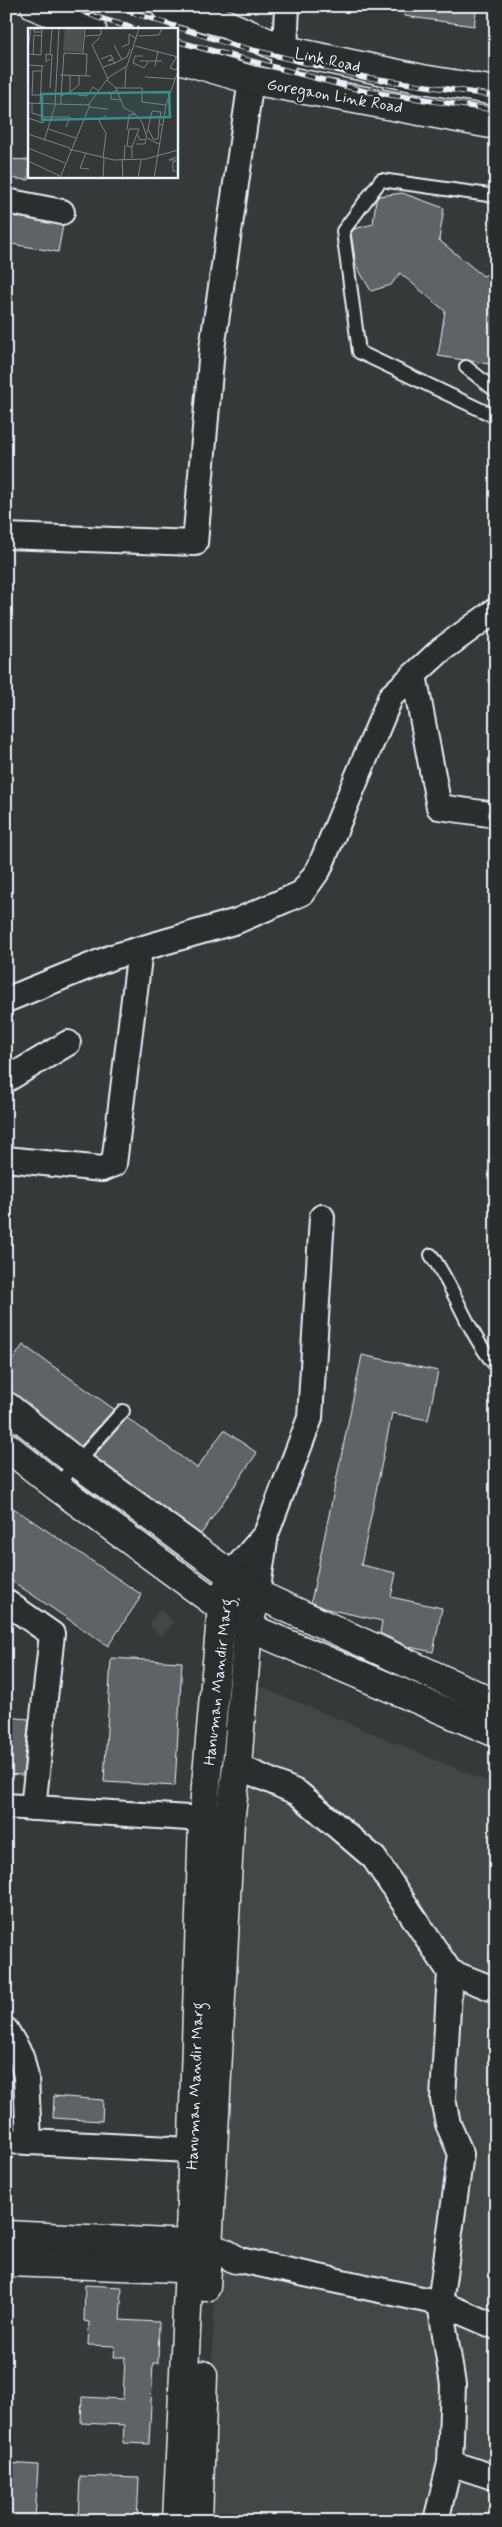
<svg xmlns="http://www.w3.org/2000/svg" width="502" height="2527" viewBox="0 0 502 2527" font-family="Mynerve,sans-serif">
	<style>
		.built { fill: #424647 }
		.building { fill: #5f6365; stroke: #e8f1f8 }
		.lines { fill: none; stroke-linecap: round; stroke-linejoin: round }
		.lane-casing { stroke: #e8f1f8; stroke-width: 16 }
		.street-casing { stroke: #e8f1f8; stroke-width: 28 }
		.secondary-casing { stroke: #e8f1f8; stroke-width: 31 }
		.primary-casing { stroke: #e8f1f8; stroke-width: 31 }
		.lane { stroke: #2a2d2e; stroke-width: 12 }
		.street { stroke: #2a2d2e; stroke-width: 24 }
		.secondary { stroke: #2a2d2e; stroke-width: 28 }
		.primary { stroke: #2a2d2e; stroke-width: 28 }
		.rail-casing { stroke: #e8f1f8; stroke-width: 5.5 }
		.rail { stroke: #2a2d2e; stroke-width: 4; stroke-dasharray: 11; stroke-linecap: butt }
		.labels { text-anchor: middle; stroke-width: 4.5; stroke-linejoin: round; paint-order: stroke }
		.street-label { font-size: 16px; fill: #e8f1f8; stroke: #2a2d2e }
		.inset-road { fill: none; stroke: #7d8386; stroke-width: 1 }
		.view { fill: #3a8f8a; fill-opacity: 0.15; stroke: #3a8f8a; stroke-width: 2.5 }
		.inset-edge { fill: none; stroke: #e8f1f8; stroke-width: 2.5 }
	</style>
	<rect width="100%" height="100%" fill="#35393a"/>
	<filter id="ink" filterUnits="userSpaceOnUse"><feTurbulence type="fractalNoise" baseFrequency=".02" numOctaves="2"/><feDisplacementMap in="SourceGraphic" scale="10" xChannelSelector="R" yChannelSelector="G"/><feConvolveMatrix kernelMatrix="1 2 1 2 8 2 1 2 1" color-interpolation-filters="sRGB"/></filter>
	<g filter="url(#ink)">
		<g class="built">
			<path d="M160,1609L174,1622L161,1637L149,1624Z"/>
			<path d="M259,1686L496,1785V2521H206L237,1712Z"/>
		</g>
		<g class="building">
			<path d="M404,6H477L474,26L404,16Z"/>
			<path d="M6,159L29,160V180L6,178Z"/>
			<path d="M402,193L444,208L439,240L483,276L496,271V365L438,356L445,311L400,273L391,285L371,291L356,265L351,233L354,229L373,224L376,200L379,196Z"/>
			<path d="M6,215L63,225L58,252L6,243Z"/>
			<path d="M23,1345L114,1409L81,1446L16,1394L6,1391V1369Z"/>
			<path d="M362,1355L438,1371L428,1420L392,1413L361,1565L396,1573L391,1597L442,1608L433,1652L409,1647L380,1633L382,1621L327,1609L311,1602Z"/>
			<path d="M127,1418L197,1468L224,1430L257,1453L201,1534L94,1456Z"/>
			<path d="M6,1503L142,1595L108,1646L6,1577Z"/>
			<path d="M111,1658L182,1662L175,1786L104,1782Z"/>
			<path d="M6,1717L29,1719L23,1775L6,1774Z"/>
			<path d="M54,2096L103,2100L102,2121L53,2118Z"/>
			<path d="M85,2285L122,2287L120,2320L159,2322L158,2363H153L149,2444L123,2443L124,2425L81,2423L82,2397L123,2399L125,2357H114L115,2346L88,2345L89,2322L84,2321Z"/>
			<path d="M6,2463L38,2465L35,2521H6Z"/>
			<path d="M80,2476L139,2478L137,2521H78Z"/>
		</g>
		<g class="lines">
			<defs>
				<g id="lane">
					<path d="M496,196L381,180L343,231L359,352L496,417"/>
					<path d="M466,367L496,391"/>
					<path d="M431,1255C456,1290 468,1334 496,1366"/>
					<path d="M56,1486L123,1411"/>
				</g>
				<g id="street">
					<path d="M280,85L285,50L287,6"/>
					<path d="M6,201L62,212"/>
					<path d="M6,536L195,543L212,349L251,80"/>
					<path d="M414,675L439,807L496,815"/>
					<path d="M6,1000L112,957L237,921L302,893L319,869L391,696L441,650L496,610"/>
					<path d="M6,1080L68,1043"/>
					<path d="M6,1159L102,1169L114,1164L140,949"/>
					<path d="M231,1574L266,1534"/>
					<path d="M257,1594L266,1534L310,1418L322,1217"/>
					<path d="M6,1602L52,1634L33,1808"/>
					<path d="M237,1766L298,1793L374,1858L450,1972"/>
					<path d="M6,1806L203,1819"/>
					<path d="M6,2030L21,2056L26,2077L29,2142L191,2150"/>
					<path d="M6,2141L29,2142"/>
					<path d="M235,2259L440,2303L496,2327"/>
					<path d="M450,2463L453,2385L440,2303L461,2154L448,2124L443,2099L450,1972L496,1990"/>
					<path d="M436,2521L450,2463L496,2478"/>
				</g>
				<g id="secondary">
					<path d="M6,1406L77,1463L257,1594L496,1704"/>
					<path d="M6,1446L56,1486L248,1627L496,1733"/>
					<path d="M6,2235L188,2244L223,2252L235,2259"/>
					<path d="M6,2262L207,2269"/>
					<path d="M206,2287L230,1821L237,1766L248,1627L257,1594"/>
					<path d="M177,2521L189,2267L203,1819L222,1606L231,1574"/>
					<path d="M198,2521L203,2375"/>
				</g>
				<g id="primary">
					<path d="M35,6L92,29"/>
					<path d="M165,6L221,22L285,50L422,79L496,91"/>
					<path d="M176,58L251,80L496,125"/>
				</g>
			</defs>
			<use href="#lane" class="lane-casing"/>
			<use href="#street" class="street-casing"/>
			<use href="#secondary" class="secondary-casing"/>
			<use href="#primary" class="primary-casing"/>
			<use href="#lane" class="lane"/>
			<use href="#street" class="street"/>
			<use href="#secondary" class="secondary"/>
			<use href="#primary" class="primary"/>
			<defs>
				<g id="rail">
					<path d="M71,6L96,17L136,29"/>
					<path d="M113,6L232,45L364,77L496,96"/>
					<path d="M176,41L364,91L496,110"/>
				</g>
			</defs>
			<use href="#rail" class="rail-casing"/>
			<use href="#rail" class="rail"/>
		</g>
	</g>
	<g class="labels">
		<g class="street-label">
			<text transform="translate(328 59) rotate(12)" y="6">Link Road</text>
			<text transform="translate(335 95) rotate(10)" y="6">Goregaon Link Road</text>
			<text transform="translate(217 1682) rotate(-84)" y="6">Hanuman Mandir Marg</text>
			<text transform="translate(194 2086) rotate(-88)" y="6">Hanuman Mandir Marg</text>
		</g>
	</g>
	<g transform="translate(28 28)">
		<rect width="150" height="150" fill="#35393a"/>
		<path d="M37,0H56L54,24L35,23Z" fill="#4d5152"/>
		<path class="inset-road" d="M11,1H6V4H14M56,8L73,7V0M110,8L131,7L134,0M72,9L64,17L80,51M86,17L94,32M107,18L150,29M94,19L101,16V6L109,11M0,21L3,0M55,25L57,0M0,26L13,27L14,0M5,26L6,7L14,8M22,27L24,0M115,28H107L105,35L116,40L120,34M149,28L142,40L148,42L150,38M22,31L18,34V26L25,27M73,31L83,27L85,31M112,33H134M87,35L99,29L102,21M0,37L16,38M127,38L130,23M75,39L87,35L85,32L80,33L85,30M0,43V67M32,47L63,48M42,47V64L51,57V47M117,49L147,51M79,52L88,60L96,80L106,85L114,94L119,110L131,116M97,59L98,39M22,60L24,27M88,60H114V74L138,77M89,62L83,65V71L93,72M13,67H4L5,43H14M50,67L59,68L65,59L71,63M33,68L36,25L59,26L58,48M0,75L27,76M12,76L14,38M27,76L62,77L32,150M33,76V68L42,64M60,77L81,49L99,38L111,0M27,78L31,0M61,79L80,81M17,89H42L38,99M0,90L15,95L17,89L4,85V75M20,101L48,110M99,102L101,87L108,86M121,102L125,111H130L131,96M119,105L124,83L133,84L131,96L134,97M0,106L42,120M16,113L27,78M108,116H117L118,111L112,112L110,107M0,120L37,135M41,121L86,132L118,131L150,122M58,125L52,140L61,141M150,128L141,132H150M75,130L78,105L71,93L78,87M104,130V119L99,118L101,101H111L104,119M94,132L95,150M96,132L97,117M0,133L32,148M148,133L145,134V143H150M75,150L76,130M110,150L113,132M126,150L138,77L150,43"/>
		<path class="view" d="M141,64L142,89L14,92V66Z"/>
		<rect width="150" height="150" class="inset-edge"/>
	</g>
	<rect width="502" height="2527" fill="none" stroke="#2a2d2e" stroke-width="25"/>
	<rect x="12" y="12" width="477" height="2502" fill="none" stroke="#e8f1f8" stroke-width="2" filter="url(#ink)"/>
</svg>
